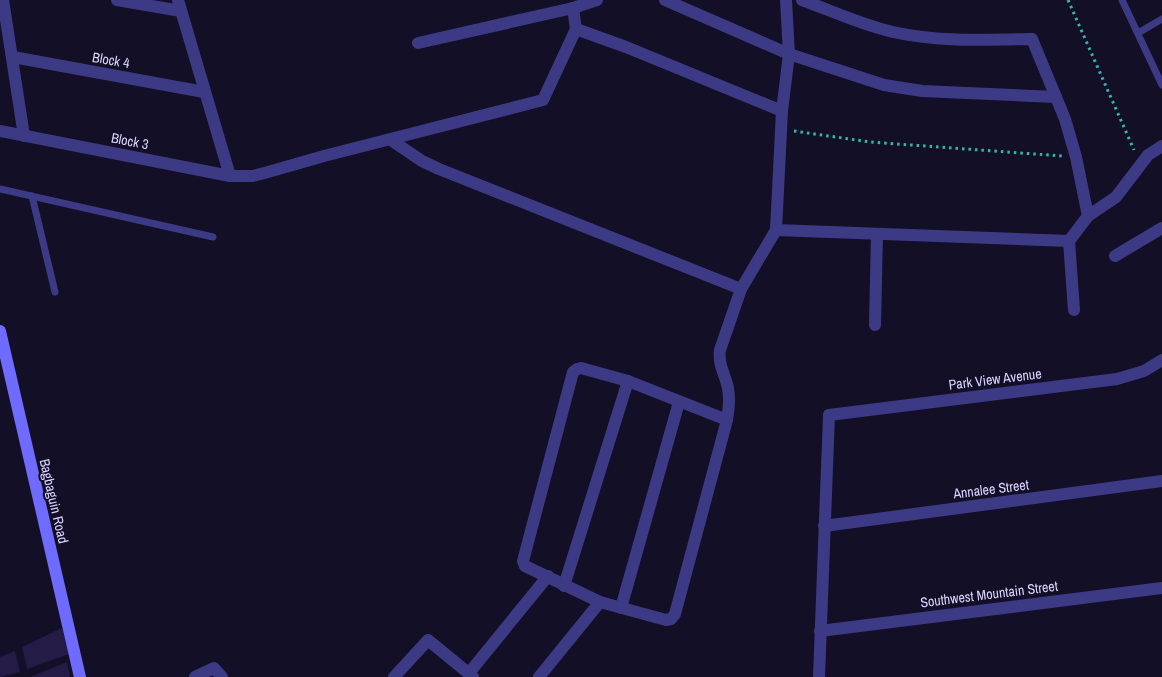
<svg xmlns="http://www.w3.org/2000/svg" width="1162" height="677" viewBox="0 0 1162 677" font-family="'Archivo Narrow',sans-serif">
	<style>
		.building { fill: #241b47 }
		.lines { fill: none; stroke-linecap: round; stroke-linejoin: round }
		.path { stroke: #2fb8b0; stroke-width: 3; stroke-dasharray: 2.5 4; stroke-linecap: butt }
		.lane { stroke: #3d3a85; stroke-width: 7 }
		.street { stroke: #3d3a85; stroke-width: 12 }
		.secondary { stroke: #6f6bff; stroke-width: 12 }
		.labels { text-anchor: middle; stroke-width: 4.5; stroke-linejoin: round; paint-order: stroke }
		.street-label { font-size: 14px; fill: #d9d4ff; stroke: #130f26 }
	</style>
	<rect width="100%" height="100%" fill="#130f26"/>
	<g class="building">
		<path d="M62,628L69,654L27,669L22,647Z"/>
		<path d="M15,651L20,672L0,677V657Z"/>
		<path d="M67,662L70,677H30Z"/>
	</g>
	<g class="lines">
		<g class="path">
			<path d="M1068,0L1134,150"/>
			<path d="M794,131L870,142L1062,156"/>
		</g>
		<g class="lane">
			<path d="M1122,0L1162,85"/>
			<path d="M1138,33L1162,19"/>
			<path d="M0,189L213,237"/>
			<path d="M32,196L55,292"/>
		</g>
		<g class="street">
			<path d="M3,0L24,136"/>
			<path d="M117,0L181,11"/>
			<path d="M178,0L230,176"/>
			<path d="M665,0L789,54L884,85L922,91L1056,97"/>
			<path d="M802,0C832,11 862,25 893,32C938,42 986,40 1032,39L1065,119L1076,157L1088,216"/>
			<path d="M573,8L576,29L626,47L782,111"/>
			<path d="M418,43L573,8L597,0"/>
			<path d="M13,57L204,92"/>
			<path d="M0,131L230,176H253L268,172L324,156L543,100L576,29"/>
			<path d="M391,140L422,161L439,169L741,289"/>
			<path d="M776,230L1069,241"/>
			<path d="M1115,256L1162,228"/>
			<path d="M1074,310L1069,241L1088,216L1116,197L1148,155L1162,146"/>
			<path d="M875,325L877,234"/>
			<path d="M727,420L628,381L581,368L577,369L573,372L523,561L525,566L600,602L666,620L671,619L675,614L727,420C729,409 730,399 728,388C725,374 718,365 720,350L741,289L776,230L782,111L789,54L786,0"/>
			<path d="M824,526L1162,481"/>
			<path d="M564,586L628,381"/>
			<path d="M621,608L679,402"/>
			<path d="M820,631L1162,588"/>
			<path d="M469,673L548,576"/>
			<path d="M195,677L214,668L222,677"/>
			<path d="M394,677L428,640L473,677"/>
			<path d="M539,677L600,602"/>
			<path d="M819,677L829,415L1117,379L1144,371L1162,360"/>
		</g>
		<path class="secondary" d="M0,331L80,677"/>
	</g>
	<g class="labels">
		<g class="street-label">
			<text transform="translate(111 60) rotate(10)" y="5">Block 4</text>
			<text transform="translate(130 141) rotate(11)" y="5">Block 3</text>
			<text transform="translate(995 379) rotate(-7)" y="5">Park View Avenue</text>
			<text transform="translate(991 489) rotate(-7)" y="5">Annalee Street</text>
			<text transform="translate(54 501) rotate(77)" y="5">Bagbaguin Road</text>
			<text transform="translate(989 594) rotate(-7)" y="5">Southwest Mountain Street</text>
		</g>
	</g>
</svg>
